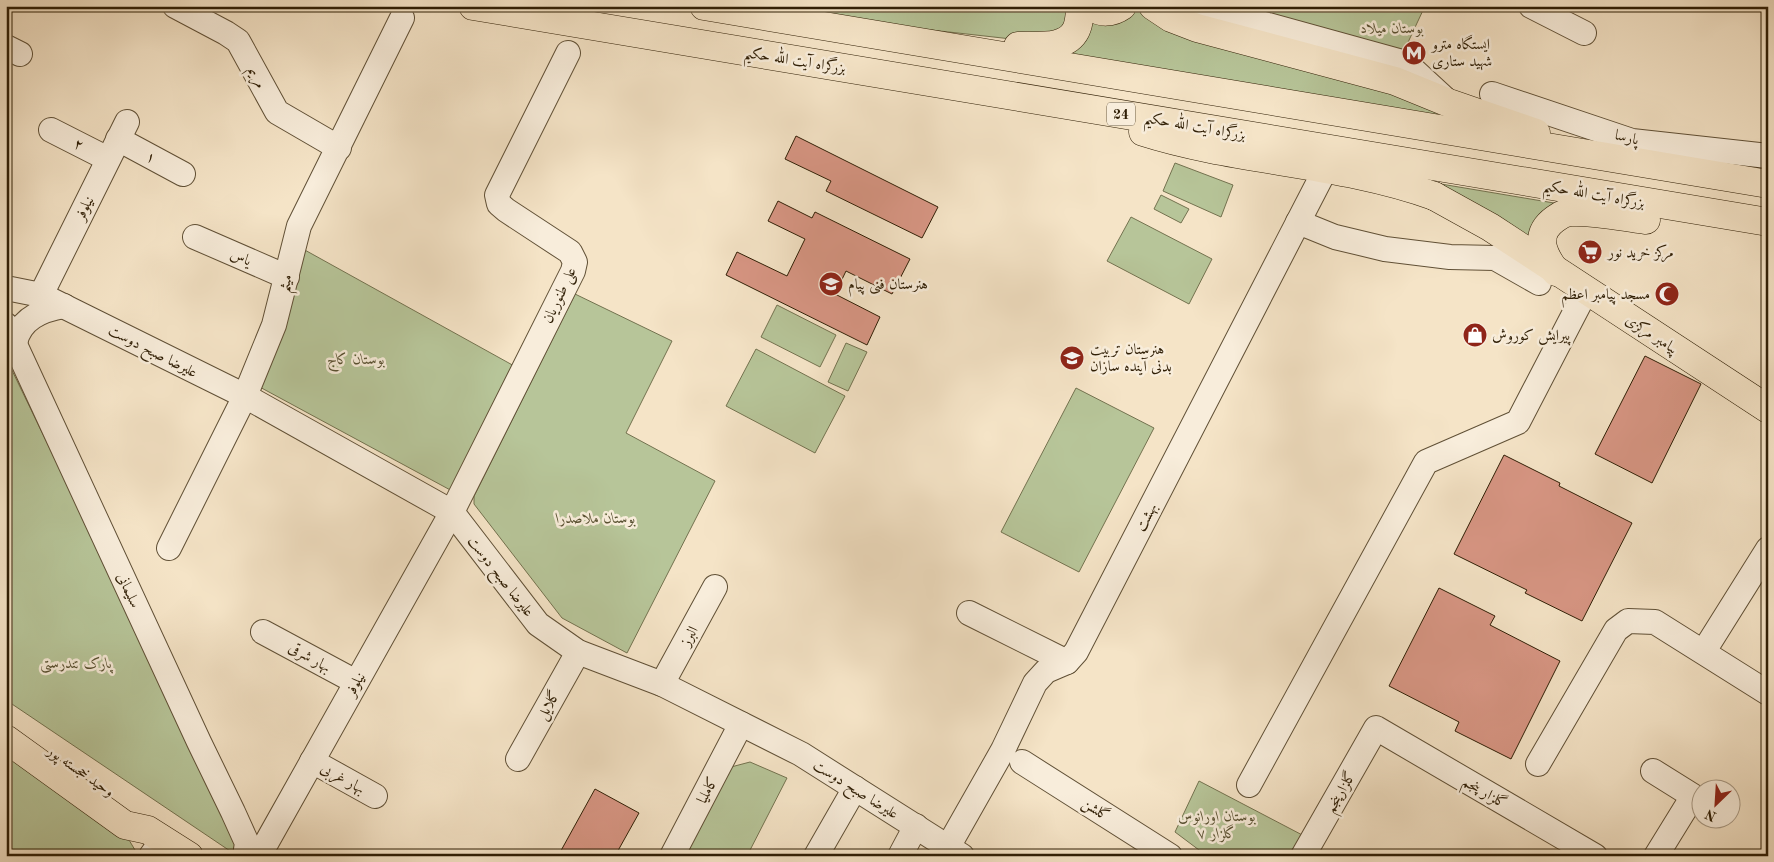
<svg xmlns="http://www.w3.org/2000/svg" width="1774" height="862" viewBox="0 0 1774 862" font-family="'Old Standard TT',Amiri,serif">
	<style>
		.green { fill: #b7c599; stroke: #73724f }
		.building { fill: #d89684; stroke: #2f1e05 }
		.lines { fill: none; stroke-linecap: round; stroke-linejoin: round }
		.minor-casing { stroke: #605036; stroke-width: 26 }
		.major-casing { stroke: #2f1e05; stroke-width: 29 }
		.highway-casing { stroke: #2f1e05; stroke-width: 29 }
		.minor { stroke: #f8eddb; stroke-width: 24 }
		.major { stroke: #f5e4c7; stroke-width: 28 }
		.highway { stroke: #f5e4c7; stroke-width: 28 }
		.labels { text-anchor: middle; stroke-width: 5; stroke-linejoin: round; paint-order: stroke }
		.shield { fill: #f8eddb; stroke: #6b5c45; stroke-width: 1 }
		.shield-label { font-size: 14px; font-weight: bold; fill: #2f1e05 }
		.park-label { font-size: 15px; font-style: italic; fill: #585031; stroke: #f8eddb }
		.poi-label { font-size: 15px; fill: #2f1e05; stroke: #f8eddb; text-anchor: start }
		.street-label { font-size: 15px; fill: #2f1e05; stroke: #f8eddb }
	</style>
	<rect width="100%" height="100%" fill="#f5e4c7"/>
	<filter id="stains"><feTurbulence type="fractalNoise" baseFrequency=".004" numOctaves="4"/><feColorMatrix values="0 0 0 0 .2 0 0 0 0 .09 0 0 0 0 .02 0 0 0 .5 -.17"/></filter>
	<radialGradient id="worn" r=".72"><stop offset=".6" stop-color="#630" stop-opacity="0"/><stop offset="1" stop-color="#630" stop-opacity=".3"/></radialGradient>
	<g class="green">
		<path d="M759,6H1075V14L1047,43L824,18Z"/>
		<path d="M1131,6H1141L1328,74L1531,136L1050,55L1083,23Z"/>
		<path d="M1219,6H1425L1403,53Z"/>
		<path d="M1175,163L1233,185L1221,217L1163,191Z"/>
		<path d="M1441,184L1560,204C1541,212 1534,218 1531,238Z"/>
		<path d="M1161,195L1189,209L1181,223L1154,209Z"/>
		<path d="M1131,217L1212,259L1189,304L1107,261Z"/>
		<path d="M303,249L516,367L454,492L256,385Z"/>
		<path d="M575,294L672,341L626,433L715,481L627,653L562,618L474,504V496Z"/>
		<path d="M777,305L836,335L820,367L761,337Z"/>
		<path d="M846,343L867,352L848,391L828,382Z"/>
		<path d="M756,349L845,396L815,453L726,406Z"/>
		<path d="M6,358L236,833V855L6,700Z"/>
		<path d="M1076,388L1154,428L1079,572L1001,532Z"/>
		<path d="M6,749L123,830L135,850L133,856H6Z"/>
		<path d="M750,762L787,778L747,856H682L731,767Z"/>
		<path d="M1199,781L1308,838L1298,856H1207L1175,832Z"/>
	</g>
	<g class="building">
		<path d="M796,136L938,207L922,238L826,191L831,181L785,159Z"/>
		<path d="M778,201L812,218L815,212L910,259L892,294L846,271L835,294L880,317L867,345L726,275L737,252L787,276L805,239L768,221Z"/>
		<path d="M1645,356L1701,384L1652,483L1595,454Z"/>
		<path d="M1504,455L1560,483L1559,486L1632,523L1582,621L1525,593L1527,590L1454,554Z"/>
		<path d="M1439,588L1495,616L1490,625L1560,661L1511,759L1455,731L1459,722L1389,686Z"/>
		<path d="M595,789L639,813L615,856H558Z"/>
	</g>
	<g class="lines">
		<defs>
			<g id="minor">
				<path d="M175,6L226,33L238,41L277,112L339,148"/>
				<path d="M1199,6L1406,63L1444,98"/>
				<path d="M1531,6L1584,33"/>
				<path d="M6,47L20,54"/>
				<path d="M1492,94L1632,141L1768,156"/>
				<path d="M51,130L108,159"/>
				<path d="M118,139L183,174"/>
				<path d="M1298,222L1335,237L1385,249L1450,257L1495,258L1539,283"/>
				<path d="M195,237L287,277"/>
				<path d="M6,288L41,295L245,396L452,512L538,624L578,652L662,684L801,754L962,856"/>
				<path d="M41,295L127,122"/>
				<path d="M6,325L199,742L233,812L247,843L245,856"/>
				<path d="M15,343C20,319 41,310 64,306"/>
				<path d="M169,548L245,396L274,325L299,226L402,18"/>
				<path d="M969,613L1067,662"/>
				<path d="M263,632L356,682"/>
				<path d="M1704,651L1768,549"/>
				<path d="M662,684L715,587"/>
				<path d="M518,759L578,652"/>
				<path d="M312,761L375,796"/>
				<path d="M1022,762L1170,856"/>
				<path d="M1538,764L1616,630L1628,621L1655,622L1768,693"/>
				<path d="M1653,771L1693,796L1656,856"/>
				<path d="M1249,785L1426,462L1518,422L1586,291"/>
				<path d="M948,847L1003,750L1035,683L1046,671L1067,662L1076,652L1325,170"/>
				<path d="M151,856L163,839"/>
				<path d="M259,856L452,512L573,271L575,262L570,252L506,210L499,204L497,195L568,53"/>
				<path d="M672,856L741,724"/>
				<path d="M816,856L855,788"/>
				<path d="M900,856L916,826"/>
				<path d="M1303,856L1376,728L1595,856"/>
			</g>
			<g id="major">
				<path d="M1091,6C1101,14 1112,13 1122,6"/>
				<path d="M1434,196L1490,227L1768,409"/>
				<path d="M6,739L125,825L148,830L189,856"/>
			</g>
			<g id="highway">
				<path d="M473,6L1768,222"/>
				<path d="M704,6L1768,184"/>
				<path d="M1153,6L1171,18L1197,28L1395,81L1449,103L1536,133"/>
				<path d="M1018,46C1037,45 1066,50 1076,30C1080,22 1079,14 1081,6"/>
				<path d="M1143,132C1237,162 1340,162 1434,196"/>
				<path d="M1556,272C1543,254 1533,235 1555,219C1559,216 1566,212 1572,212C1596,211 1622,217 1646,220"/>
			</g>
		</defs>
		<use href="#minor" class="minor-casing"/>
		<use href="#major" class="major-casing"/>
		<use href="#highway" class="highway-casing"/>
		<use href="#minor" class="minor"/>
		<use href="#major" class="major"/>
		<use href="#highway" class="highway"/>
	</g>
	<defs>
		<symbol id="metro-disc" viewBox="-11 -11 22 22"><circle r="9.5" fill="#8f2418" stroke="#f8eddb"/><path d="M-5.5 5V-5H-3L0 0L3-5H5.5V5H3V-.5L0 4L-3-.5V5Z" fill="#fff"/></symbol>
		<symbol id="supermarket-disc" viewBox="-11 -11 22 22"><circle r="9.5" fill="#8f2418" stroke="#f8eddb"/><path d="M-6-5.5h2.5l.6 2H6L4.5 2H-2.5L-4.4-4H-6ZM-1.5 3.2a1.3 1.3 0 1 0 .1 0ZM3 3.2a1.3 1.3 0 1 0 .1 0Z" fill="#fff"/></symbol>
		<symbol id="school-disc" viewBox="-11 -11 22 22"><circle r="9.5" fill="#8f2418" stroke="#f8eddb"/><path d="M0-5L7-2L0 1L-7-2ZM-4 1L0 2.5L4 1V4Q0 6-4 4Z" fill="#fff"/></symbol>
		<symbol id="mosque-disc" viewBox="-11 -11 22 22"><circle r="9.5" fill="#8f2418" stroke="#f8eddb"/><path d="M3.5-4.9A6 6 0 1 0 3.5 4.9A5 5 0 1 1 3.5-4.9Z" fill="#fff"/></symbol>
		<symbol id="shop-disc" viewBox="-11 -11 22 22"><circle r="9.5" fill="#8f2418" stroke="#f8eddb"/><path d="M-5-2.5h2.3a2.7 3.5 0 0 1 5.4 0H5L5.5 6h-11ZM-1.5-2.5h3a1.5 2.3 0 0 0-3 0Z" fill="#fff"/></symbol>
	</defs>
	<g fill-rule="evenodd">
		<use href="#metro-disc" x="1400" y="39" width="28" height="28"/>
		<use href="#supermarket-disc" x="1576" y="238" width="28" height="28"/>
		<use href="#school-disc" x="817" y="270" width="28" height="28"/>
		<use href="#mosque-disc" x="1653" y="280" width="28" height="28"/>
		<use href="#shop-disc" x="1461" y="321" width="28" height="28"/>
		<use href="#school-disc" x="1058" y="344" width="28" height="28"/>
	</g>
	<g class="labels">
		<rect class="shield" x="1107" y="102.5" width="28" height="23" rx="4"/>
		<g class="shield-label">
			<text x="1121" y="119">24</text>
		</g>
		<g class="park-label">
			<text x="1392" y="33">بوستان میلاد</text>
			<text x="356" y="364">بوستان کاج</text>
			<text x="596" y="523">بوستان ملاصدرا</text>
			<text x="76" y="668">پارک تندرستی</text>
			<text x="1217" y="821">بوستان اورانوس<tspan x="1217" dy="17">گلزار ۷</tspan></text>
		</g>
		<g class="poi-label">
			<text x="1432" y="49">ایستگاه مترو<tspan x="1432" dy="17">شهید ستاری</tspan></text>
			<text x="1608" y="257">مرکز خرید نور</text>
			<text x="848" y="289">هنرستان فنی پیام</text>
			<text x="1650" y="299" text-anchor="end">مسجد پیامبر اعظم</text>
			<text x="1492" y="340">پیرایش کوروش</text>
			<text x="1090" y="354">هنرستان تربیت<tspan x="1090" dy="17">بدنی آینده سازان</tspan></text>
		</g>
		<g class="street-label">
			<text transform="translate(795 60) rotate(9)" y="5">بزرگراه آیت الله حکیم</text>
			<text transform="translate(257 77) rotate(62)" y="5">مریم</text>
			<text transform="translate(1195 126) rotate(10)" y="5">بزرگراه آیت الله حکیم</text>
			<text transform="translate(1627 137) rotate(14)" y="5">پارسا</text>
			<text transform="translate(79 144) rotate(27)" y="5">۲</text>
			<text transform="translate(151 157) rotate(28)" y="5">۱</text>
			<text transform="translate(1594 194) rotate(10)" y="5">بزرگراه آیت الله حکیم</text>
			<text transform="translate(84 208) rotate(-64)" y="5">نیلوفر</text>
			<text transform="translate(241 257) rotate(23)" y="5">یاس</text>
			<text transform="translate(285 283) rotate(-76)" y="5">میثم</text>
			<text transform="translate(559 295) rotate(-65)" y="5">علی طنوریان</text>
			<text transform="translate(1652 334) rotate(33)" y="5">پیامبر مرکزی</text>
			<text transform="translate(153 351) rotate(27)" y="5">علیرضا صبح دوست</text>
			<text transform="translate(1146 517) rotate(-63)" y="5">بهشت</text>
			<text transform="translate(501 576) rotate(52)" y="5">علیرضا صبح دوست</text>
			<text transform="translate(129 590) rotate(65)" y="5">سلیمانی</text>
			<text transform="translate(689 636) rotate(-61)" y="5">البرز</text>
			<text transform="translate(310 657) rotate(29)" y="5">بهار شرقی</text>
			<text transform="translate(355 684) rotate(-61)" y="5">نیلوفر</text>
			<text transform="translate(548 705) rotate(-61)" y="5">گلایل</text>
			<text transform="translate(81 771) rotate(35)" y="5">وحید خجسته پور</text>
			<text transform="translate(343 778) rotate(29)" y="5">بهار غربی</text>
			<text transform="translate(856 789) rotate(32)" y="5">علیرضا صبح دوست</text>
			<text transform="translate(707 790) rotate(-62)" y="5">کاملیا</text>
			<text transform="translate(1340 792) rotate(-60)" y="5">گلزارپنجم</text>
			<text transform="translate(1485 792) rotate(30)" y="5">گلزار پنجم</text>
			<text transform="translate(1096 809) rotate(32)" y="5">گلشن</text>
		</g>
	</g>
	<rect width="1774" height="862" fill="none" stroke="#f5e4c7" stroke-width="25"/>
	<rect x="8" y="8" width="1759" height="847" fill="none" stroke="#2f1e05" stroke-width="2.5"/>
	<rect x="12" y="12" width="1749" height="837" fill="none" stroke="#2f1e05"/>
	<g transform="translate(1716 804) rotate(205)"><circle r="24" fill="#f8eddb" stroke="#a89a85"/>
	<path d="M0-4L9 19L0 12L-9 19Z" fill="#8f2418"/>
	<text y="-8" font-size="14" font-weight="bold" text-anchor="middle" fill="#2f1e05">N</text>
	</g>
	<rect width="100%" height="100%" filter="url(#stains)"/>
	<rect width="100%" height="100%" fill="url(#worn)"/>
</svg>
